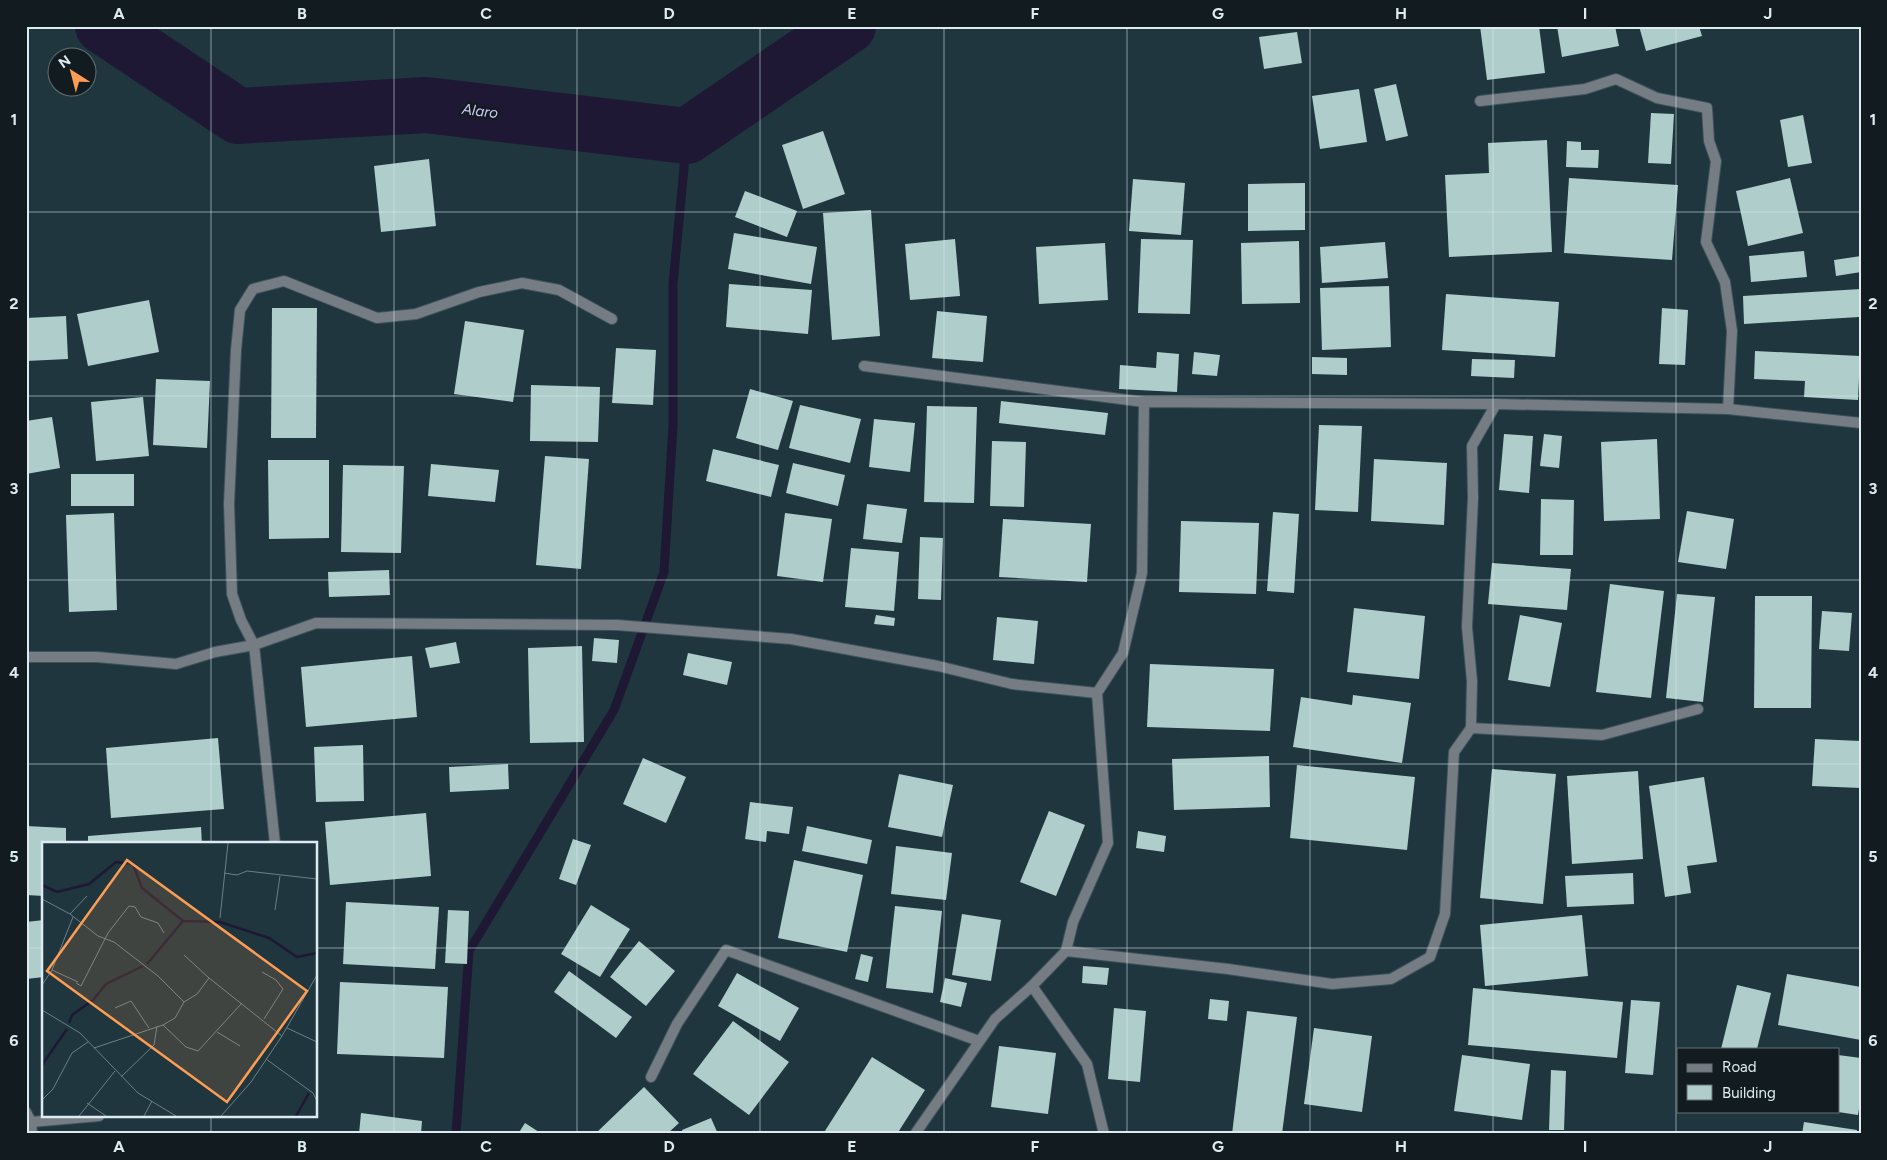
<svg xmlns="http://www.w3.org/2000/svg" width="1887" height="1160" viewBox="0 0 1887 1160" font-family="Figtree,sans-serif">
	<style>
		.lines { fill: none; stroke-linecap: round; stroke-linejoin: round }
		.stream { stroke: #1e1834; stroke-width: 9 }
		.river { stroke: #1e1834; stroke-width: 56 }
		.building { fill: #aecdcb }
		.street-casing { stroke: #3e535c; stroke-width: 12 }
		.street { stroke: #767c84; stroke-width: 10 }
		.grid { fill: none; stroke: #deecf2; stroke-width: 1; stroke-opacity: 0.55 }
		.labels { text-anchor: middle; stroke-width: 5; stroke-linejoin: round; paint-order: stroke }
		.water-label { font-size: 15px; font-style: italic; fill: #d0c8f8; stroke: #121c20 }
		.inset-river { fill: none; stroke: #1e1834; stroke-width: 2.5 }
		.inset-road { fill: none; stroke: #6b7f87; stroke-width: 1 }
		.view { fill: #fc9d53; fill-opacity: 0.15; stroke: #fc9d53; stroke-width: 2.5 }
		.inset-edge { fill: none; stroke: #deecf2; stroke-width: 2.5 }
		.neatline { fill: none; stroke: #deecf2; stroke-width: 2 }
		.grid-label { font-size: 16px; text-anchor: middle; font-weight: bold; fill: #deecf2 }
	</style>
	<rect width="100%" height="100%" fill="#1f363f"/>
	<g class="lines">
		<path class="stream" d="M456,1134L469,951L614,710L664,572L673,426V284L687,136"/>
		<path class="river" d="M103,26L238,116L426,105L687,136L848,26"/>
	</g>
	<g class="building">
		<path d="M1480,26H1539L1545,73L1487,80Z"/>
		<path d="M1557,26H1615L1619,46L1562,57Z"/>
		<path d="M1639,26H1699L1702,36L1646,51Z"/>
		<path d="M1297,32L1302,63L1264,69L1259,37Z"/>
		<path d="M1396,84L1408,136L1386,141L1374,89Z"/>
		<path d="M1359,89L1367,142L1320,149L1312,96Z"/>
		<path d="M1651,113L1674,114L1671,164L1648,163Z"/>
		<path d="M1803,115L1812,163L1788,167L1780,120Z"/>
		<path d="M823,131L845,194L803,209L782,145Z"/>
		<path d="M1547,140L1552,252L1449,257L1445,175L1489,173L1488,143Z"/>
		<path d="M1567,141L1581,142V150H1599L1598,168L1566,167Z"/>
		<path d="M429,159L436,226L381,232L374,166Z"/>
		<path d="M1569,178L1678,185L1672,260L1564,253Z"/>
		<path d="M1790,178L1803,233L1748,246L1736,191Z"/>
		<path d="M1133,179L1185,183L1181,235L1129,231Z"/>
		<path d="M1305,183V230L1248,231V184Z"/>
		<path d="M745,191L797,211L787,237L735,217Z"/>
		<path d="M871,210L880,336L832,340L823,213Z"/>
		<path d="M734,233L817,247L811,284L728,269Z"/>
		<path d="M955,239L960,296L910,300L905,244Z"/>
		<path d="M1141,239L1193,240L1190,314L1138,313Z"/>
		<path d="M1299,241L1300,303L1242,304L1241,243Z"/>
		<path d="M1385,242L1388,278L1322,283L1320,247Z"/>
		<path d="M1105,243L1108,300L1039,304L1036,247Z"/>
		<path d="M1804,251L1807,277L1751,282L1749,256Z"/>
		<path d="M1861,256V272L1836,276L1834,260Z"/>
		<path d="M729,284L812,290L808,334L726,327Z"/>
		<path d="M1389,286L1391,347L1322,350L1320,288Z"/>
		<path d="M1861,289V330H1859V317L1744,324L1743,296Z"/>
		<path d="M1446,294L1559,302L1555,357L1442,350Z"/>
		<path d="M149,300L159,352L88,366L77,314Z"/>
		<path d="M272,308H317L316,438H271Z"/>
		<path d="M1662,308L1688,310L1685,365L1659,364Z"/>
		<path d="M937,311L987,316L983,362L932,358Z"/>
		<path d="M66,316L68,359L26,361V318Z"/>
		<path d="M465,321L524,330L513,402L454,394Z"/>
		<path d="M616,348L656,350L653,405L612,403Z"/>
		<path d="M1755,351L1860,356L1858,400L1804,397L1805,381L1754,379Z"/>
		<path d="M1157,352L1179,354L1177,392L1119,389L1120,365L1156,368Z"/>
		<path d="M1194,352L1220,355L1217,376L1192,374Z"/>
		<path d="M1312,357L1347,358V375L1312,374Z"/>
		<path d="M1472,359L1515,360L1514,378L1471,376Z"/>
		<path d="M156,379L210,381L207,448L153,445Z"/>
		<path d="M531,385L600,387L598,442L530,441Z"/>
		<path d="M750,389L793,401L778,450L736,438Z"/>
		<path d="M143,397L149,456L96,461L91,402Z"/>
		<path d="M1001,401L1108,413L1105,435L999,423Z"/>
		<path d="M800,405L861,419L850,463L789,448Z"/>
		<path d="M927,406L977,407L974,503L924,502Z"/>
		<path d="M52,417L60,468L26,474V421Z"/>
		<path d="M874,419L915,423L910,472L869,467Z"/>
		<path d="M1319,425L1362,426L1358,512L1315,510Z"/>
		<path d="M1504,434L1533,436L1529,493L1499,490Z"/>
		<path d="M1544,434L1562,436L1559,468L1540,466Z"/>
		<path d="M1657,439L1660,519L1604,521L1601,442Z"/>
		<path d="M992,441L1026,442L1024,507L990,506Z"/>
		<path d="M713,449L779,465L771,497L706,481Z"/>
		<path d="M545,456L589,459L581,569L536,565Z"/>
		<path d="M1374,459L1447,463L1444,525L1371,521Z"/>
		<path d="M268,460H329V538L269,539Z"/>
		<path d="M793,463L845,475L838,506L786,493Z"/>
		<path d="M431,464L499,470L495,502L428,496Z"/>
		<path d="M343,465L404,466L401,553L341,552Z"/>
		<rect x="71" y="474" width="63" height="32"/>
		<path d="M1541,499L1574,500L1573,555H1540Z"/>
		<path d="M867,504L907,509L902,543L863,539Z"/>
		<path d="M1687,511L1734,519L1726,569L1678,562Z"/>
		<path d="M1273,512L1299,514L1294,593L1267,591Z"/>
		<path d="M114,513L117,610L69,612L66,515Z"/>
		<path d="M785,513L832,519L823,582L777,576Z"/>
		<path d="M1003,519L1091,524L1087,582L999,577Z"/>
		<path d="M1181,521L1259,523L1256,594L1179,592Z"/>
		<path d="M920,537L943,538L941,600L918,599Z"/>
		<path d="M851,548L899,552L894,611L845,607Z"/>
		<path d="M1492,563L1571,569L1567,610L1488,604Z"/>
		<path d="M389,570L390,595L329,597L328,572Z"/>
		<path d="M1610,584L1664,591L1651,698L1596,692Z"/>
		<path d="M1677,594L1715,597L1703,702L1666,698Z"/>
		<path d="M1755,596H1812L1811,708H1754Z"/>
		<path d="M1354,608L1425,616L1419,679L1347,672Z"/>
		<path d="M1822,611L1852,613L1849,651L1819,649Z"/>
		<path d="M876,615L895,618L894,626L874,624Z"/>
		<path d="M1520,615L1562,623L1550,687L1508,680Z"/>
		<path d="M997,617L1038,621L1034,664L993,660Z"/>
		<path d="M594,638L619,640L617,663L592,661Z"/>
		<path d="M456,642L460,663L430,668L425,648Z"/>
		<path d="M582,646L584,742L530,743L528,648Z"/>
		<path d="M688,653L732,662L727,685L683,675Z"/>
		<path d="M412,656L417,717L306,727L301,667Z"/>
		<path d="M1150,664L1274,669L1270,731L1147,727Z"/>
		<path d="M1353,695L1411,703L1402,763L1293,747L1301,697L1352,705Z"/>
		<path d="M218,738L224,809L111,818L106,748Z"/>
		<path d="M1815,739L1861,741V788L1812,786Z"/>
		<path d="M363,745L364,801L316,802L314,747Z"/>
		<path d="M1269,756L1270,807L1174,810L1172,759Z"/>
		<path d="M643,758L686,777L666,823L623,804Z"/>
		<path d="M508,764L509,789L450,792L449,767Z"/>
		<path d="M1297,765L1415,777L1407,850L1290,838Z"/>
		<path d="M1492,769L1556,774L1543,904L1480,898Z"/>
		<path d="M1638,771L1643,859L1572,864L1567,776Z"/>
		<path d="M899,774L953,785L942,837L888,827Z"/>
		<path d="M1704,777L1717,862L1687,866L1691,893L1665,897L1649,786Z"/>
		<path d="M750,802L793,807L789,834L767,831L766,842L745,839Z"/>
		<path d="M1049,811L1085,825L1056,896L1020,882Z"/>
		<path d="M426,813L431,876L330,885L325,822Z"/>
		<path d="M26,826L66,828V844H44V896L26,895Z"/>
		<path d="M807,826L872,840L867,864L802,851Z"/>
		<path d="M201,827L202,844H88V836Z"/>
		<path d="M1138,831L1166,836L1164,852L1136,848Z"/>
		<path d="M573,839L591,845L576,885L559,879Z"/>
		<path d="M896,846L952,853L946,900L891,894Z"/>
		<path d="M794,860L863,875L847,952L778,938Z"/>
		<path d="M1633,873L1634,904L1567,907L1565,876Z"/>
		<path d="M346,902L439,907L435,969L343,964Z"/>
		<path d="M591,905L630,929L600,977L561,954Z"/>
		<path d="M895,906L942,911L933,993L886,988Z"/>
		<path d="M448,910L469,911L467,964L445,963Z"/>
		<path d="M962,914L1001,920L991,981L952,975Z"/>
		<path d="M1582,915L1588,976L1485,986L1480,925Z"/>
		<path d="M44,920V977L26,979V922Z"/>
		<path d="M639,941L675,971L646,1006L610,977Z"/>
		<path d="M861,954L873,957L868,982L855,979Z"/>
		<path d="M1083,966L1109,968L1107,985L1082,983Z"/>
		<path d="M569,971L632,1017L616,1038L554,992Z"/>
		<path d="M737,973L799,1008L780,1041L718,1006Z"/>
		<path d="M1787,974L1861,987V1040L1778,1025Z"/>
		<path d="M945,978L967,983L961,1007L940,1002Z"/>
		<path d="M340,982L448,987L444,1058L337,1054Z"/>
		<path d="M1737,985L1771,993L1757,1049H1721Z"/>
		<path d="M1473,988L1623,1002L1617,1058L1468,1045Z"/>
		<path d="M1210,999L1229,1001L1227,1021L1208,1019Z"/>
		<path d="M1631,1000L1660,1002L1653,1075L1625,1073Z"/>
		<path d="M1114,1008L1146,1011L1140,1082L1108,1079Z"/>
		<path d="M1247,1011L1297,1017L1282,1134H1232Z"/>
		<path d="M733,1021L789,1062L749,1115L693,1074Z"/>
		<path d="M1314,1028L1372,1036L1362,1112L1304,1104Z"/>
		<path d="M999,1046L1056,1053L1048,1114L991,1107Z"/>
		<path d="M1462,1055L1530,1064L1522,1120L1454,1111Z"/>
		<path d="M1838,1055L1861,1058V1096L1858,1115L1838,1112Z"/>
		<path d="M872,1057L925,1090L897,1134H823Z"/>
		<path d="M1551,1070L1566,1071L1564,1130H1549Z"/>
		<path d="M644,1087L679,1123L667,1134H595Z"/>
		<path d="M361,1113L422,1121L421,1134H359Z"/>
		<path d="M711,1118L718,1134H683L682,1130Z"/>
		<path d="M1804,1122L1857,1130L1856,1134H1802Z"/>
		<path d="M525,1123L542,1134H518Z"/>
	</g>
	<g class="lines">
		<defs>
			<g id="street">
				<path d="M1480,101L1585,89L1616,79L1657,98L1707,108L1709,141L1716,161L1706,242L1725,282L1732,331L1728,409"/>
				<path d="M864,366L1144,402"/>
				<path d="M26,657H97L176,664L215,652L254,645L316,623L617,625L791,639L938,666L1012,684L1097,693"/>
				<path d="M1471,728L1602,735L1698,709"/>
				<path d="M275,844L254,645L241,620L232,594L229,504L236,350L240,310L253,289L284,281L377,318L416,314L479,292L522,283L559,290L612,319"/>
				<path d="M1066,951L1228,969L1332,984L1391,979L1430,957L1445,914L1454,752L1471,728L1472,681L1467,627L1473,498L1472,446L1496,404"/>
				<path d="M1032,986L1087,1064L1104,1134"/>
				<path d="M651,1077L677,1024L726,950L979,1041"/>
				<path d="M26,1112L31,1122L32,1134"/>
				<path d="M31,1122L99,1116"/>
				<path d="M915,1134L995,1019L1032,986L1066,951L1073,922L1108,843L1097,693L1123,653L1142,573L1144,402L1496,404L1728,409L1861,423"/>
			</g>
		</defs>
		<use href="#street" class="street-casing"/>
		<use href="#street" class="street"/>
	</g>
	<path class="grid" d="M211,26V844M394,26V1134M577,26V1134M760,26V1134M944,26V1134M1127,26V1134M1310,26V1134M1493,26V1134M1676,26V1134M26,212H1861M26,396H1861M26,580H1861M26,764H1861M26,948H44M316,948H1861M211,1116V1134"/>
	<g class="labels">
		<g class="water-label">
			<text transform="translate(480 111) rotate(7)" y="5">Alaro</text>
		</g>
	</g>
	<g transform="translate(42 842)">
		<rect width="275" height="275" fill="#1f363f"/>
		<path class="inset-river" d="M0,43L15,50L47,42L74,20L91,22L100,46L141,79L178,80L227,96L255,115L275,111M105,122L141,79M27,181L30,173L51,158L64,142L101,124M0,223L25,187M254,274L267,251"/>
		<path class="inset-road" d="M275,2V26M182,31L195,33L205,29L275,37M0,57L28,72L56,94L72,100L116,134L142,160M233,68L238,34M28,72L45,54M178,76L186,1M142,113L167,136M10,128L36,140M220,130L234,138L241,147L222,177M34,141L39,144L66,91L87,64L93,65L99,75L116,81L122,91M0,143L10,128L31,75M73,166L89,159L107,186M0,168L38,191L96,251L134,274M121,183L144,205L156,209L200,161M245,186L275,200M175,190L198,204M52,206L121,183L133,176L142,160L155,152L167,136L240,194M224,217L271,251L275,259M79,235L112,203L115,184M0,258L11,247L30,211L46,200M45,261L64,274M37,274L73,229M102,274L110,259M179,274L209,240L240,194L275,133"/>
		<path class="view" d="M85,18L265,149L185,260L5,129Z"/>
		<rect width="275" height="275" class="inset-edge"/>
	</g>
	<rect width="1887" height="1160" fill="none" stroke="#121c20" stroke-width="55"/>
	<rect x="1677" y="1048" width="162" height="65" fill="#121c20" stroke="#646f74"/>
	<rect x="1687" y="1064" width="25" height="8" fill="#767c84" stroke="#646f74"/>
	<text x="1722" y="1072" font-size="15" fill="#deecf2">Road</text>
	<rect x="1687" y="1085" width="25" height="15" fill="#aecdcb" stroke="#646f74"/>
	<text x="1722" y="1098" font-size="15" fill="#deecf2">Building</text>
	<g transform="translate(72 72) rotate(324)"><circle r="24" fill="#121c20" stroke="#646f74"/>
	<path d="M0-4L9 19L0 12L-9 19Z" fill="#fc9d53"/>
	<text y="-8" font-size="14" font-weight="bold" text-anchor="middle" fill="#deecf2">N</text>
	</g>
	<rect x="28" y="28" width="1832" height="1104" class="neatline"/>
	<g class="grid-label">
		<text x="119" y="19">A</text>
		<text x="302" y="19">B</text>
		<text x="486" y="19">C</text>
		<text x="669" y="19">D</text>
		<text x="852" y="19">E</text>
		<text x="1035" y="19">F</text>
		<text x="1218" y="19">G</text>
		<text x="1401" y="19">H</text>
		<text x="1585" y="19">I</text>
		<text x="1768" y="19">J</text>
		<text x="14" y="125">1</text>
		<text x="1873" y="125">1</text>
		<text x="14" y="309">2</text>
		<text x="1873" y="309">2</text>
		<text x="14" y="494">3</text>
		<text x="1873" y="494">3</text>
		<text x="14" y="678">4</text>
		<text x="1873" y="678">4</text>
		<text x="14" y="862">5</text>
		<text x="1873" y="862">5</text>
		<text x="14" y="1046">6</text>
		<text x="1873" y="1046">6</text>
		<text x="119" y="1152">A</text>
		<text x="302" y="1152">B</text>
		<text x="486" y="1152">C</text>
		<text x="669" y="1152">D</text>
		<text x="852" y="1152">E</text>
		<text x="1035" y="1152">F</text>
		<text x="1218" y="1152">G</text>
		<text x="1401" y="1152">H</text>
		<text x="1585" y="1152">I</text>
		<text x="1768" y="1152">J</text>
	</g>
</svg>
